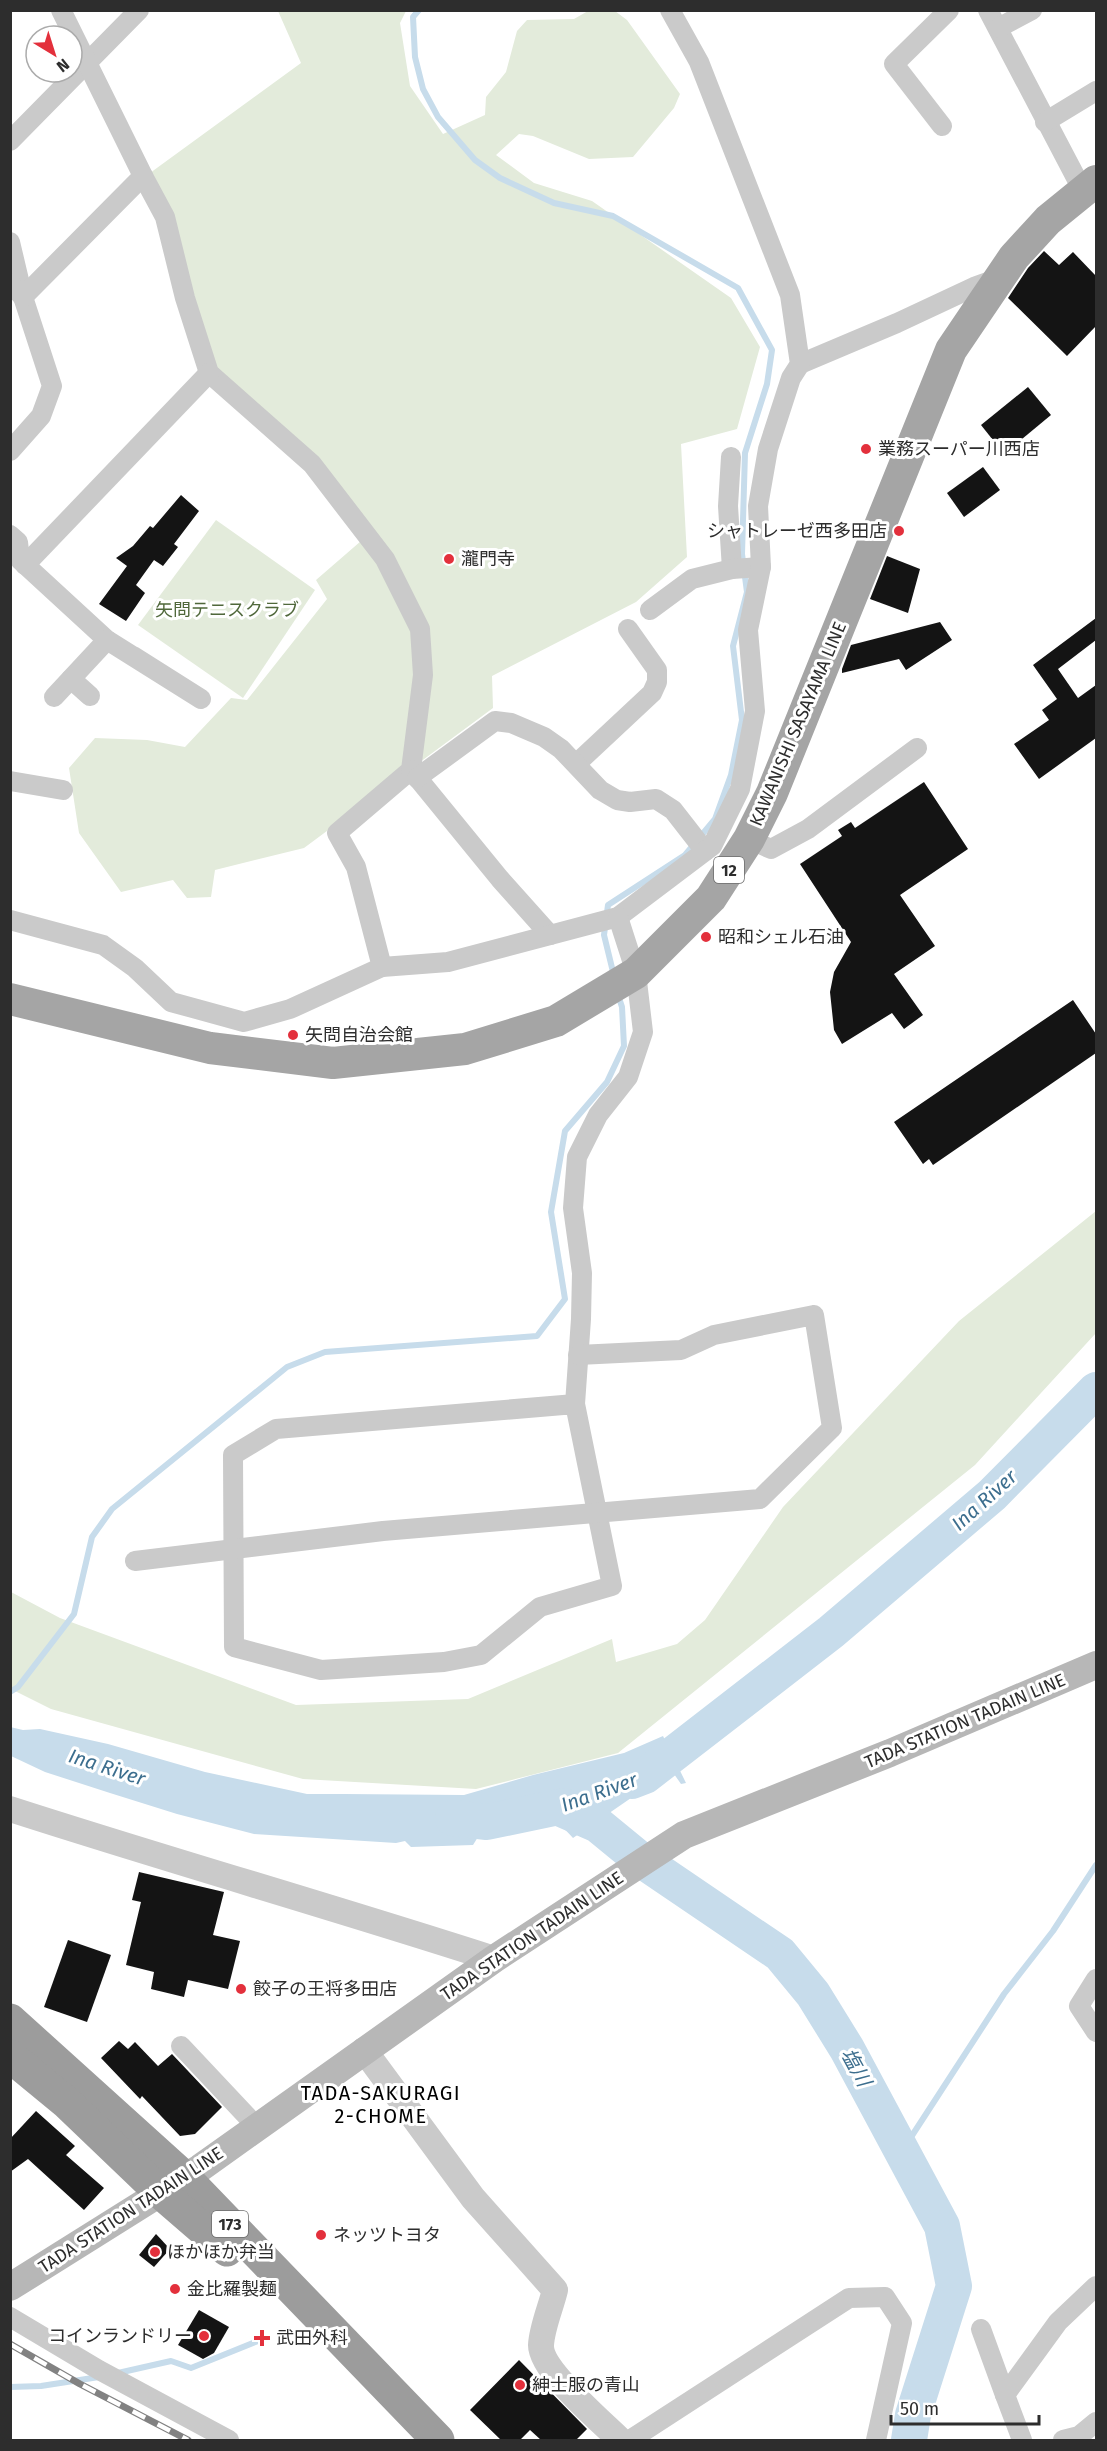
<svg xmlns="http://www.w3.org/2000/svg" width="1107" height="2451" viewBox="0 0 1107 2451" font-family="'Fira Sans','Noto Sans JP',sans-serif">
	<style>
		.green { fill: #e3ebdb }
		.water { fill: #c7dceb }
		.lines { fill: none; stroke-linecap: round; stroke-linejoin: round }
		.stream { stroke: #c7dceb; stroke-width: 6 }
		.river { stroke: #c7dceb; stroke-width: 36 }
		.building { fill: #141414 }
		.minor { stroke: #cacaca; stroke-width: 20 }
		.tertiary { stroke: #cacaca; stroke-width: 26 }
		.secondary { stroke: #b7b7b7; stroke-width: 28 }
		.primary { stroke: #a5a5a5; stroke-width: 32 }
		.trunk { stroke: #9c9c9c; stroke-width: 33 }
		.rail-casing { stroke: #828282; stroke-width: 7 }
		.rail { stroke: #fff; stroke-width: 4.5; stroke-dasharray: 14; stroke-linecap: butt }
		.poi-dot { fill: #e3303c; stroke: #fff; stroke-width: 2 }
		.labels { text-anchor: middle; stroke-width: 6; stroke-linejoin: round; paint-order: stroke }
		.shield { fill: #fff; stroke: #6c6c6c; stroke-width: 1.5 }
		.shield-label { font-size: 16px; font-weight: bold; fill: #2d2d2d }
		.poi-label { font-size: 18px; fill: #2d2d2d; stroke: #fff; text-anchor: start }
		.park-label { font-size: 18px; fill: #50683b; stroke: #fff }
		.street-label { font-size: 18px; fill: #2d2d2d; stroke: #fff }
		.water-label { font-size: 20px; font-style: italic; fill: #3c6e8e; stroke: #fff }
		.neighbourhood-label { font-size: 20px; letter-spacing: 1.5px; fill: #000; stroke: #fff }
	</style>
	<rect width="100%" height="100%" fill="#fff"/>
	<g class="green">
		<path d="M278,11H406L400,23L410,86L443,134L485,115L486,97L506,72L517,31L527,20L574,19L588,11H615L627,20L680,94L674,108L633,157L589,159L533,136L519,134L496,155L534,183L592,201L731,298L760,347L737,429L681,444L687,557L636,602L492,676L493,708L304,848L215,870L211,897L187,898L173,880L121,892L79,833L69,768L95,738L147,740L185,747L231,698L247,700L327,599L316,580L361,541L345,494L212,371L150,173L301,63Z"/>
		<path d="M216,520L315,590L243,698L138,625Z"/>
		<path d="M1096,1211V1333L975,1465L618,1753L476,1789L303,1779L51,1709L11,1689V1592L60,1618L296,1705L468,1699L612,1639L616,1662L677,1644L705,1620L783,1507L959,1321Z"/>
	</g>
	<path class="water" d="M10,1727L23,1730L40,1729L108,1744L205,1772L307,1794H344L464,1795L533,1775L624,1753L663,1736L686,1783L681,1784L674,1774L651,1791L647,1787L573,1838C556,1818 543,1817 517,1818L514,1810L501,1815L498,1823L485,1828L483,1837H478L473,1845L411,1847L405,1841L396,1843L254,1834L177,1814L110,1793L45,1772L11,1756Z"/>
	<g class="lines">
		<g class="stream">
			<path d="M419,10L413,17L415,57L423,89L438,117L475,160L500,178L554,203L613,216L738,288L772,350L767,384L745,453L742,554L747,592L733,646L742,720L731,775L715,819L685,855L608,905L604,935L614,976"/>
			<path d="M10,1692L18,1687L74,1614L92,1537L112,1509L287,1367L325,1352L537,1336L565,1299L551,1212L565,1131L607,1082L624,1046L622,1007L618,995"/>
			<path d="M902,2151L1004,1994L1053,1931L1096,1865"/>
			<path d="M118,2373L171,2361L191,2368L258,2341"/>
			<path d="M10,2387L41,2386L99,2377"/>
		</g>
		<g class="river">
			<path d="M632,1781L645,1776L831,1632L992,1495L1096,1390"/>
			<path d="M559,1808L598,1825L637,1857L780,1954L813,1994L847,2049L942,2226L954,2286L913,2415L909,2440"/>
			<path d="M453,1818L487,1822L564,1806"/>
		</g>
	</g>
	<g class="building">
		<path d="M1044,251L1059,265L1073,252L1096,276V326L1067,356L1008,298L1028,268Z"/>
		<path d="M1028,387L1051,415L1004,454L981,425Z"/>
		<path d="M983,467L1000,490L964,517L947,493Z"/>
		<path d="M181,495L199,511L174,544L178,547L163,566L154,560L136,585L145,593L126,621L99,604L127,566L116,558L133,546L150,526L153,528Z"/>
		<path d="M887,556L920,569L908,613L870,599Z"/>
		<path d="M1096,618V640L1058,669L1078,698L1096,685V738L1039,779L1014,744L1049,720L1042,710L1057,699L1033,665Z"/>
		<path d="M940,622L952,640L906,670L899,659L842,673V669L851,645Z"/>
		<path d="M924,782L968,849L900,895L935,946L894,974L923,1015L904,1029L892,1013L842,1044L834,1030L830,992L834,972L851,942L800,864L842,836L838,830L851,822L855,828Z"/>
		<path d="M1073,1000L1096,1034V1053L933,1165L929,1159L923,1164L894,1122Z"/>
		<path d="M139,1872L224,1892L213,1935L240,1941L228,1989L188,1980L184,1997L151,1989L154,1972L126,1965L141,1902L132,1900Z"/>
		<path d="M68,1940L111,1955L87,2022L44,2007Z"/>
		<path d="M119,2041L128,2049L135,2042L158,2066L172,2054L222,2107L195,2134L180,2136L142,2096L140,2099L101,2058Z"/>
		<path d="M36,2111L75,2146L66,2155L104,2188L84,2210L28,2159L10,2172V2139Z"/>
		<path d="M156,2234L170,2249L154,2267L139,2255Z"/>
		<path d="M199,2310L229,2327L214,2353L203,2359L178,2345Z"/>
		<path d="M519,2360L587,2429L576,2440H541L530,2430L520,2440H501L470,2410Z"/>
	</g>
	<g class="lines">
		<g class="minor">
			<path d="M988,10L1083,191"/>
			<path d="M998,28L1032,10"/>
			<path d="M1045,122L1096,91"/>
			<path d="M942,126L894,64L949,10"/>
			<path d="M10,141L139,10"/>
			<path d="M143,176L165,217L185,298L209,373L312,464L385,559L420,629L423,675L411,770L337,833L356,867L382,967"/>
			<path d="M10,242L23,297L52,386L41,416L10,451"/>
			<path d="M10,283L23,297L143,176L61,10"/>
			<path d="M800,364L897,323L974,287L999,278"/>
			<path d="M731,457L728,506L732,569"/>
			<path d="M10,535L18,542L20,560L107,640L201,699L133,656"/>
			<path d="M25,565L209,373"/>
			<path d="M650,610L692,579L732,569L761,567"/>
			<path d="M71,679L90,696"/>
			<path d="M54,697L107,640"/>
			<path d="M576,764L652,693L657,682V670L628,629"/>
			<path d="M411,770L500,879L550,935"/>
			<path d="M417,778L495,721L511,723L544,737L561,749L600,790L617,800L630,802L656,799L673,810L705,851"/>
			<path d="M10,781L63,790"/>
			<path d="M749,839L771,849L808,829L917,748"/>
			<path d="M10,920L103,945L135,968L171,1002L244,1022L290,1009L382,967L448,962L618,917L712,846L740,789L755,711L748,630L761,567L758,506L768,449L791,378L800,364L790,295L699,62L670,10"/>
			<path d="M575,1404L276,1429L233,1455L234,1647L321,1670L444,1662L481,1655L540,1607L612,1586L575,1404L581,1319L582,1273L573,1208L577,1157L598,1115L628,1077L643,1032L636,973L618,917"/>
			<path d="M135,1561L383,1531L760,1499L832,1428L814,1315L714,1335L681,1350L578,1355"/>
			<path d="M1096,1979L1079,2006L1096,2032"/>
			<path d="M181,2046L257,2127"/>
			<path d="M10,2317L99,2370L229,2440"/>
			<path d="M981,2329L1005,2395"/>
			<path d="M630,2440L849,2298L885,2297L902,2323L876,2440"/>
			<path d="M1022,2440L1005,2395L1058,2322L1096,2286"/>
			<path d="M1063,2440L1079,2436L1096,2422"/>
		</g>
		<g class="tertiary">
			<path d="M10,1809C171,1861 333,1907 494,1959"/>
			<path d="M364,2050L473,2198L555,2290C551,2307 542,2327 541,2345C540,2370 602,2422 620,2440"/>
		</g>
		<path class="secondary" d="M10,2287L200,2168L494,1959L684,1835L890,1753L1096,1665"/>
		<path class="primary" d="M10,999L210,1048L333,1063L465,1049L556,1021L636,973L711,898L749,839L772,793L951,350L1014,257L1048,220L1096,181"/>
		<g class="trunk">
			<path d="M10,2020L185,2178L438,2440"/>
			<path d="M10,2056L67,2103L161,2193L227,2250"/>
		</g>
		<defs>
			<path id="rail" d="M10,2344L80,2384L188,2440"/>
		</defs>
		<use href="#rail" class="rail-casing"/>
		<use href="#rail" class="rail"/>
	</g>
	<g class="poi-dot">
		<circle cx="866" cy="449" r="6"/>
		<circle cx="899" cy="531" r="6"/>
		<circle cx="449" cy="559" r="6"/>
		<circle cx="706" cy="937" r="6"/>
		<circle cx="293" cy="1035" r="6"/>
		<circle cx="241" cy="1989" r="6"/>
		<circle cx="321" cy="2235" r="6"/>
		<circle cx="155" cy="2252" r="6"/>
		<circle cx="175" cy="2289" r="6"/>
		<circle cx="204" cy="2336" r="6"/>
		<path d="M259 2329h6v6h6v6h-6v6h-6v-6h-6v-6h6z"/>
		<circle cx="520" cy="2385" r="6"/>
	</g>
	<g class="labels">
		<g class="shield">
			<rect x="714" y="857" width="30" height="26" rx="4.5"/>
			<rect x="212" y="2211" width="36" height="26" rx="4.5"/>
		</g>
		<g class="shield-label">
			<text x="729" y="876">12</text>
			<text x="230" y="2230">173</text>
		</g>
		<g class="poi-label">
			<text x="878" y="455">業務スーパー川西店</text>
			<text x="887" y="537" text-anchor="end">シャトレーゼ西多田店</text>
			<text x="461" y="565">瀧門寺</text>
			<text x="718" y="943">昭和シェル石油</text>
			<text x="305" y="1041">矢問自治会館</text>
			<text x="253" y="1995">餃子の王将多田店</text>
			<text x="333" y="2241">ネッツトヨタ</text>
			<text x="167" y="2258">ほかほか弁当</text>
			<text x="187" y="2295">金比羅製麺</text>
			<text x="192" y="2342" text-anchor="end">コインランドリー</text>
			<text x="276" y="2344">武田外科</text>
			<text x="532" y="2391">紳士服の青山</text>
		</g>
		<g class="park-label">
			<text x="227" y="616">矢問テニスクラブ</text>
		</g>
		<g class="street-label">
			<text transform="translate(798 724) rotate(-67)" y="6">KAWANISHI SASAYAMA LINE</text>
			<text transform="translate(965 1721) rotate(-23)" y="6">TADA STATION TADAIN LINE</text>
			<text transform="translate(532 1936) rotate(-34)" y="6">TADA STATION TADAIN LINE</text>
			<text transform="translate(131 2210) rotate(-33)" y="6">TADA STATION TADAIN LINE</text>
		</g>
		<g class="water-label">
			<text transform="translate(984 1500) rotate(-42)" y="7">Ina River</text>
			<text transform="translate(107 1767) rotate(18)" y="7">Ina River</text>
			<text transform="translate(599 1792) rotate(-20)" y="7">Ina River</text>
			<text transform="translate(856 2067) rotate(61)" y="7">塩川</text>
		</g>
		<g class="neighbourhood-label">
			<text x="381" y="2100">TADA-SAKURAGI<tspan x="381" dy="23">2-CHOME</tspan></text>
		</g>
	</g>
	<rect width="1107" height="2451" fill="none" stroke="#2d2d2d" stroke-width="24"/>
	<g transform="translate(54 54) rotate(142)"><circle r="28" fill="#ffffff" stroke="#ababab" stroke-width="1.5"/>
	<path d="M0-4.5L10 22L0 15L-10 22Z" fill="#e3303c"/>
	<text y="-9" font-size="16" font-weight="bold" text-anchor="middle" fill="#2d2d2d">N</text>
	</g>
	<path d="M891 2415v9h148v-9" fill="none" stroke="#2d2d2d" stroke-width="3"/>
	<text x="900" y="2415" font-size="18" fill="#2d2d2d" stroke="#ffffff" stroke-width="4.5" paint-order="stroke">50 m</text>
</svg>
